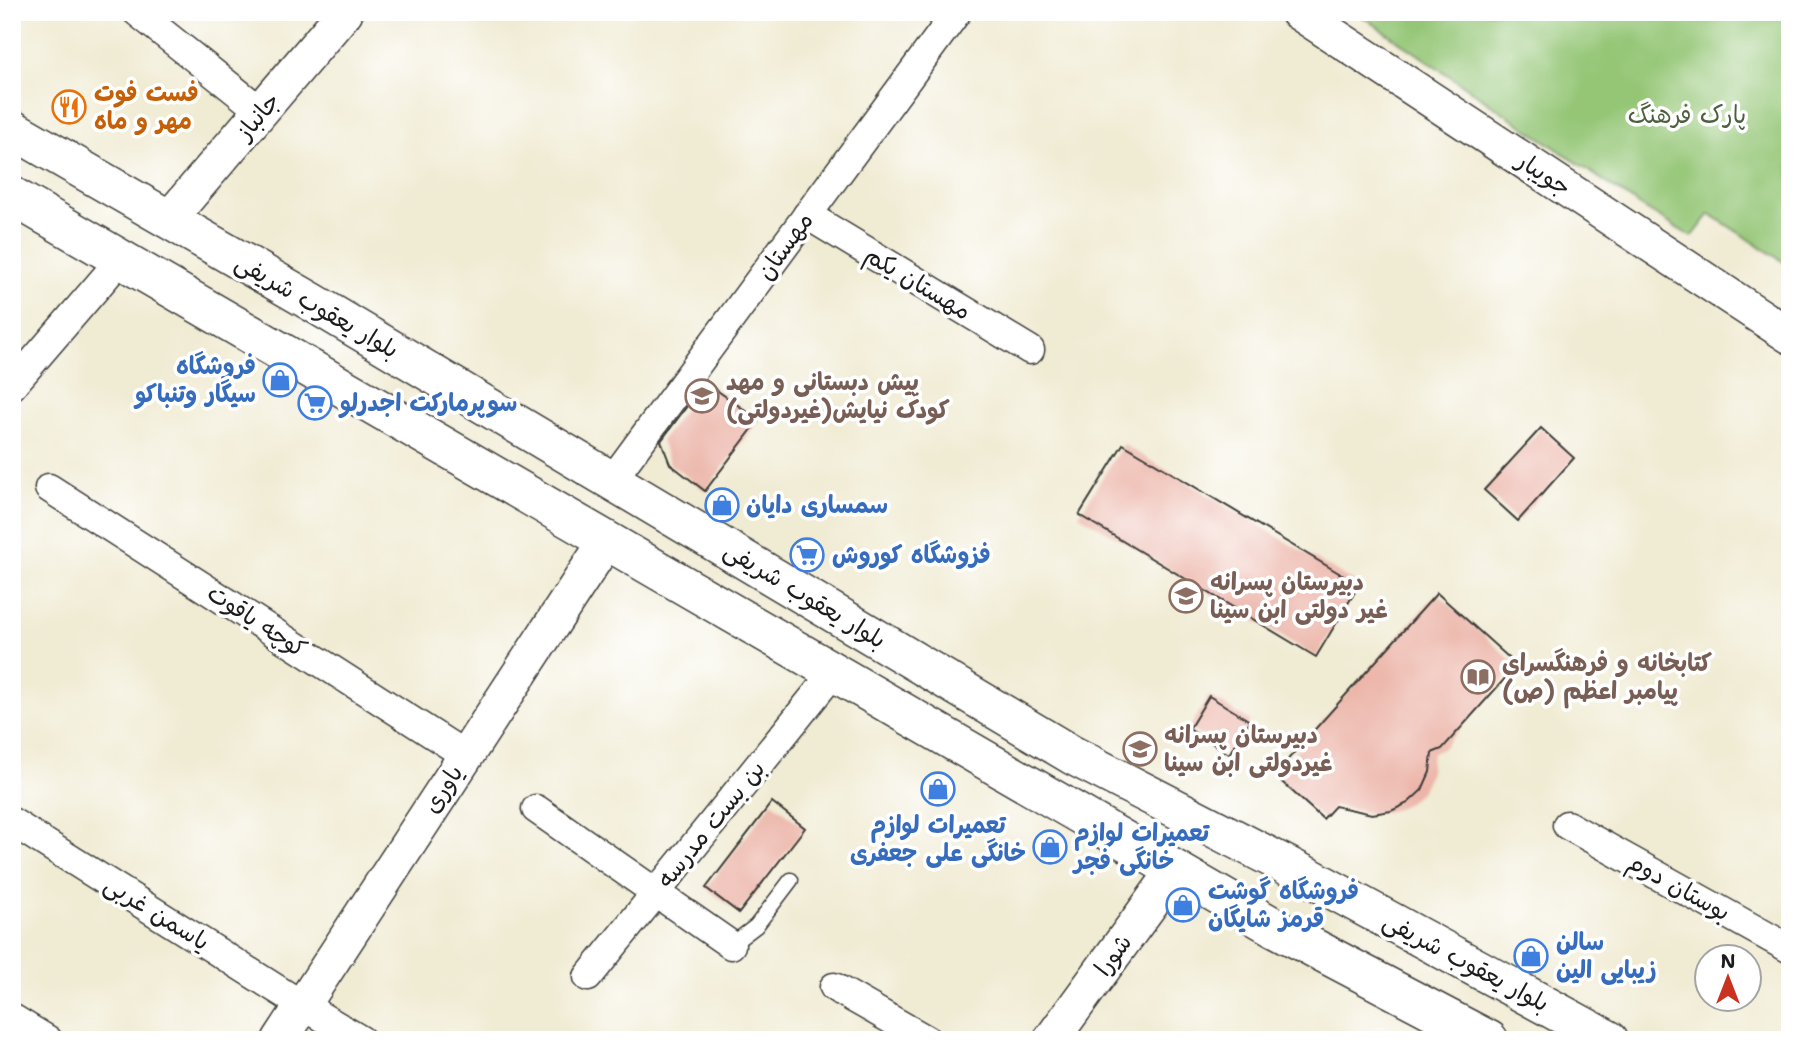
<svg xmlns="http://www.w3.org/2000/svg" width="1802" height="1052" viewBox="0 0 1802 1052" font-family="'Shantell Sans','Playpen Sans Arabic',sans-serif">
	<style>
		.green { fill: #94c676; stroke: #587149; stroke-width: 2 }
		.building { fill: #ecb5a9 }
		.lines { fill: none; stroke-linecap: round; stroke-linejoin: round }
		.service-casing { stroke: #3c3b37; stroke-width: 17 }
		.minor-casing { stroke: #3c3b37; stroke-width: 31 }
		.tertiary-casing { stroke: #3c3b37; stroke-width: 38 }
		.secondary-casing { stroke: #3c3b37; stroke-width: 41 }
		.service { stroke: #fff; stroke-width: 14 }
		.minor { stroke: #fff; stroke-width: 28 }
		.tertiary { stroke: #fff; stroke-width: 35 }
		.secondary { stroke: #fff; stroke-width: 38 }
		.labels { text-anchor: middle; stroke-width: 7; stroke-linejoin: round; paint-order: stroke }
		.food-label { font-size: 24px; font-weight: bold; fill: #c56008; stroke: #fff; text-anchor: start }
		.park-label { font-size: 24px; fill: #4c6040; stroke: #fff }
		.street-label { font-size: 24px; fill: #1c1c1c; stroke: #fff }
		.shop-label { font-size: 24px; font-weight: bold; fill: #366cbe; stroke: #fff; text-anchor: start }
		.education-label { font-size: 24px; font-weight: bold; fill: #785e54; stroke: #fff; text-anchor: start }
	</style>
	<rect width="100%" height="100%" fill="#fff"/>
	<filter id="ink" filterUnits="userSpaceOnUse"><feTurbulence type="fractalNoise" baseFrequency=".0143" numOctaves="2"/><feDisplacementMap in="SourceGraphic" scale="14" xChannelSelector="R" yChannelSelector="G"/><feConvolveMatrix kernelMatrix="1 2 1 2 8 2 1 2 1" color-interpolation-filters="sRGB"/></filter>
	<filter id="wash" filterUnits="userSpaceOnUse"><feTurbulence type="fractalNoise" baseFrequency=".00686" numOctaves="4" result="noise"/><feDisplacementMap in="SourceGraphic" scale="28" xChannelSelector="R" yChannelSelector="G"/><feGaussianBlur stdDeviation="1.57" result="paint"/><feColorMatrix in="noise" values="0 0 0 0 0 0 0 0 0 0 0 0 0 0 0 0 0 1.4 0 .05"/><feComposite in="paint" operator="in"/></filter>
	<g filter="url(#wash)">
		<rect width="100%" height="100%" fill="#f0ebd3"/>
		<path class="green" d="M1356,12H1790V266L1710,214L1692,237L1642,207Z"/>
		<g id="blocks">
			<g class="building">
				<path d="M705,382L759,420L705,491L670,464L661,441Z"/>
				<path d="M1541,428L1574,458L1518,521L1484,490Z"/>
				<path d="M1123,444L1359,585L1316,657L1079,515Z"/>
				<path d="M1437,593L1517,665L1442,749L1432,753L1430,772L1422,790L1408,803L1391,811L1372,814L1335,806L1323,819L1274,775Z"/>
				<path d="M1209,696L1250,721L1229,754L1189,729Z"/>
				<path d="M772,802L805,828L739,913L706,888Z"/>
			</g>
		</g>
	</g>
	<g filter="url(#ink)">
		<use href="#blocks" fill-opacity="0" stroke="#3c3b37" stroke-width="2"/>
		<g class="lines">
			<defs>
				<path id="service" d="M731,945L756,926L791,880"/>
				<g id="minor">
					<path d="M137,12L262,112"/>
					<path d="M807,215L1030,350"/>
					<path d="M12,386L121,259"/>
					<path d="M612,480L957,12"/>
					<path d="M49,488L465,755"/>
					<path d="M536,809L731,945"/>
					<path d="M12,822L302,1005L361,1040"/>
					<path d="M1567,825L1790,949"/>
					<path d="M588,977L834,672"/>
					<path d="M834,987L927,1040"/>
					<path d="M12,1018L48,1040"/>
				</g>
				<g id="tertiary">
					<path d="M1298,12L1790,336"/>
					<path d="M169,219L345,12"/>
					<path d="M280,1040L607,540"/>
					<path d="M1051,1040L1175,870"/>
				</g>
				<g id="secondary">
					<path d="M12,129L312,302L1072,755L1311,878L1609,1040"/>
					<path d="M12,196L1274,927L1489,1040"/>
				</g>
			</defs>
			<use href="#service" class="service-casing"/>
			<use href="#minor" class="minor-casing"/>
			<use href="#tertiary" class="tertiary-casing"/>
			<use href="#secondary" class="secondary-casing"/>
			<use href="#service" class="service"/>
			<use href="#minor" class="minor"/>
			<use href="#tertiary" class="tertiary"/>
			<use href="#secondary" class="secondary"/>
		</g>
	</g>
	<defs>
		<symbol id="restaurant-ring" viewBox="-11 -11 22 22"><circle r="9.5" fill="#fff" stroke="#e8710a" stroke-width="1.5"/><path d="M-5-6h1v4h1v-4h1v4h1v-4h1v5L-1.5 .5V6h-2V.5L-5-1ZM5-6V6H3V1.5H1.5Q1.5-4 5-6Z" fill="#e8710a"/></symbol>
		<symbol id="shop-ring" viewBox="-11 -11 22 22"><circle r="9.5" fill="#fff" stroke="#3f7fe0" stroke-width="1.5"/><path d="M-5-2.5h2.3a2.7 3.5 0 0 1 5.4 0H5L5.5 6h-11ZM-1.5-2.5h3a1.5 2.3 0 0 0-3 0Z" fill="#3f7fe0"/></symbol>
		<symbol id="school-ring" viewBox="-11 -11 22 22"><circle r="9.5" fill="#fff" stroke="#8d6e63" stroke-width="1.5"/><path d="M0-5L7-2L0 1L-7-2ZM-4 1L0 2.5L4 1V4Q0 6-4 4Z" fill="#8d6e63"/></symbol>
		<symbol id="supermarket-ring" viewBox="-11 -11 22 22"><circle r="9.5" fill="#fff" stroke="#3f7fe0" stroke-width="1.5"/><path d="M-6-5.5h2.5l.6 2H6L4.5 2H-2.5L-4.4-4H-6ZM-1.5 3.2a1.3 1.3 0 1 0 .1 0ZM3 3.2a1.3 1.3 0 1 0 .1 0Z" fill="#3f7fe0"/></symbol>
		<symbol id="library-ring" viewBox="-11 -11 22 22"><circle r="9.5" fill="#fff" stroke="#8d6e63" stroke-width="1.5"/><path d="M-6-4Q-3-5.5-.7-3.5V5Q-3 3-6 4ZM6-4Q3-5.5 .7-3.5V5Q3 3 6 4Z" fill="#8d6e63"/></symbol>
	</defs>
	<g fill-rule="evenodd">
		<use href="#restaurant-ring" x="50" y="88" width="38" height="38"/>
		<use href="#shop-ring" x="261" y="361" width="38" height="38"/>
		<use href="#school-ring" x="683" y="377" width="38" height="38"/>
		<use href="#supermarket-ring" x="296" y="384" width="38" height="38"/>
		<use href="#shop-ring" x="703" y="486" width="38" height="38"/>
		<use href="#supermarket-ring" x="788" y="536" width="38" height="38"/>
		<use href="#school-ring" x="1167" y="577" width="38" height="38"/>
		<use href="#library-ring" x="1459" y="658" width="38" height="38"/>
		<use href="#school-ring" x="1121" y="730" width="38" height="38"/>
		<use href="#shop-ring" x="919" y="770" width="38" height="38"/>
		<use href="#shop-ring" x="1031" y="828" width="38" height="38"/>
		<use href="#shop-ring" x="1164" y="886" width="38" height="38"/>
		<use href="#shop-ring" x="1512" y="937" width="38" height="38"/>
	</g>
	<g class="labels">
		<g class="food-label">
			<text x="94" y="101">فست فوت<tspan x="94" dy="28">مهر و ماه</tspan></text>
		</g>
		<g class="park-label">
			<text x="1687" y="123">پارک فرهنگ</text>
		</g>
		<g class="street-label">
			<text transform="translate(258 116) rotate(-50)" y="8">جانباز</text>
			<text transform="translate(1544 174) rotate(33)" y="8">جویبار</text>
			<text transform="translate(785 246) rotate(-54)" y="8">مهستان</text>
			<text transform="translate(918 283) rotate(31)" y="8">مهستان یکم</text>
			<text transform="translate(317 306) rotate(30)" y="8">بلوار یعقوب شریفی</text>
			<text transform="translate(805 595) rotate(31)" y="8">بلوار یعقوب شریفی</text>
			<text transform="translate(257 621) rotate(33)" y="8">کوچه یاقوت</text>
			<text transform="translate(443 789) rotate(-57)" y="8">یاوری</text>
			<text transform="translate(711 824) rotate(-51)" y="8">بن بست مدرسه</text>
			<text transform="translate(1679 887) rotate(29)" y="8">بوستان دوم</text>
			<text transform="translate(157 913) rotate(32)" y="8">یاسمن غربی</text>
			<text transform="translate(1113 955) rotate(-54)" y="8">شورا</text>
			<text transform="translate(1466 962) rotate(28)" y="8">بلوار یعقوب شریفی</text>
		</g>
		<g class="shop-label">
			<text x="256" y="374" text-anchor="end">فروشگاه<tspan x="256" dy="28">سیگار وتنباکو</tspan></text>
			<text x="340" y="411">سوپرمارکت اجدرلو</text>
			<text x="746" y="513">سمساری دایان</text>
			<text x="832" y="563">فزوشگاه کوروش</text>
			<text x="938" y="833" text-anchor="middle">تعمیرات لوازم<tspan x="938" dy="28">خانگی علی جعفری</tspan></text>
			<text x="1074" y="841">تعمیرات لوازم<tspan x="1074" dy="28">خانگی فجر</tspan></text>
			<text x="1208" y="899">فروشگاه گوشت<tspan x="1208" dy="28">قرمز شایگان</tspan></text>
			<text x="1556" y="950">سالن<tspan x="1556" dy="28">زیبایی الین</tspan></text>
		</g>
		<g class="education-label">
			<text x="726" y="390">پیش دبستانی و مهد<tspan x="726" dy="28">کودک نیایش(غیردولتی)</tspan></text>
			<text x="1210" y="590">دبیرستان پسرانه<tspan x="1210" dy="28">غیر دولتی ابن سینا</tspan></text>
			<text x="1502" y="671">کتابخانه و فرهنگسرای<tspan x="1502" dy="28">پیامبر اعظم (ص)</tspan></text>
			<text x="1164" y="743">دبیرستان پسرانه<tspan x="1164" dy="28">غیردولتی ابن سینا</tspan></text>
		</g>
	</g>
	<rect width="1802" height="1052" fill="none" stroke="#fff" stroke-width="42"/>
	<g transform="translate(1728 978)"><circle r="33" fill="#ffffff" stroke="#a4a4a4" stroke-width="2"/>
	<path d="M0-5L12 26L0 18L-12 26Z" fill="#c8321e"/>
	<text y="-10" font-size="19" font-weight="bold" text-anchor="middle" fill="#1c1c1c">N</text>
	</g>
</svg>
